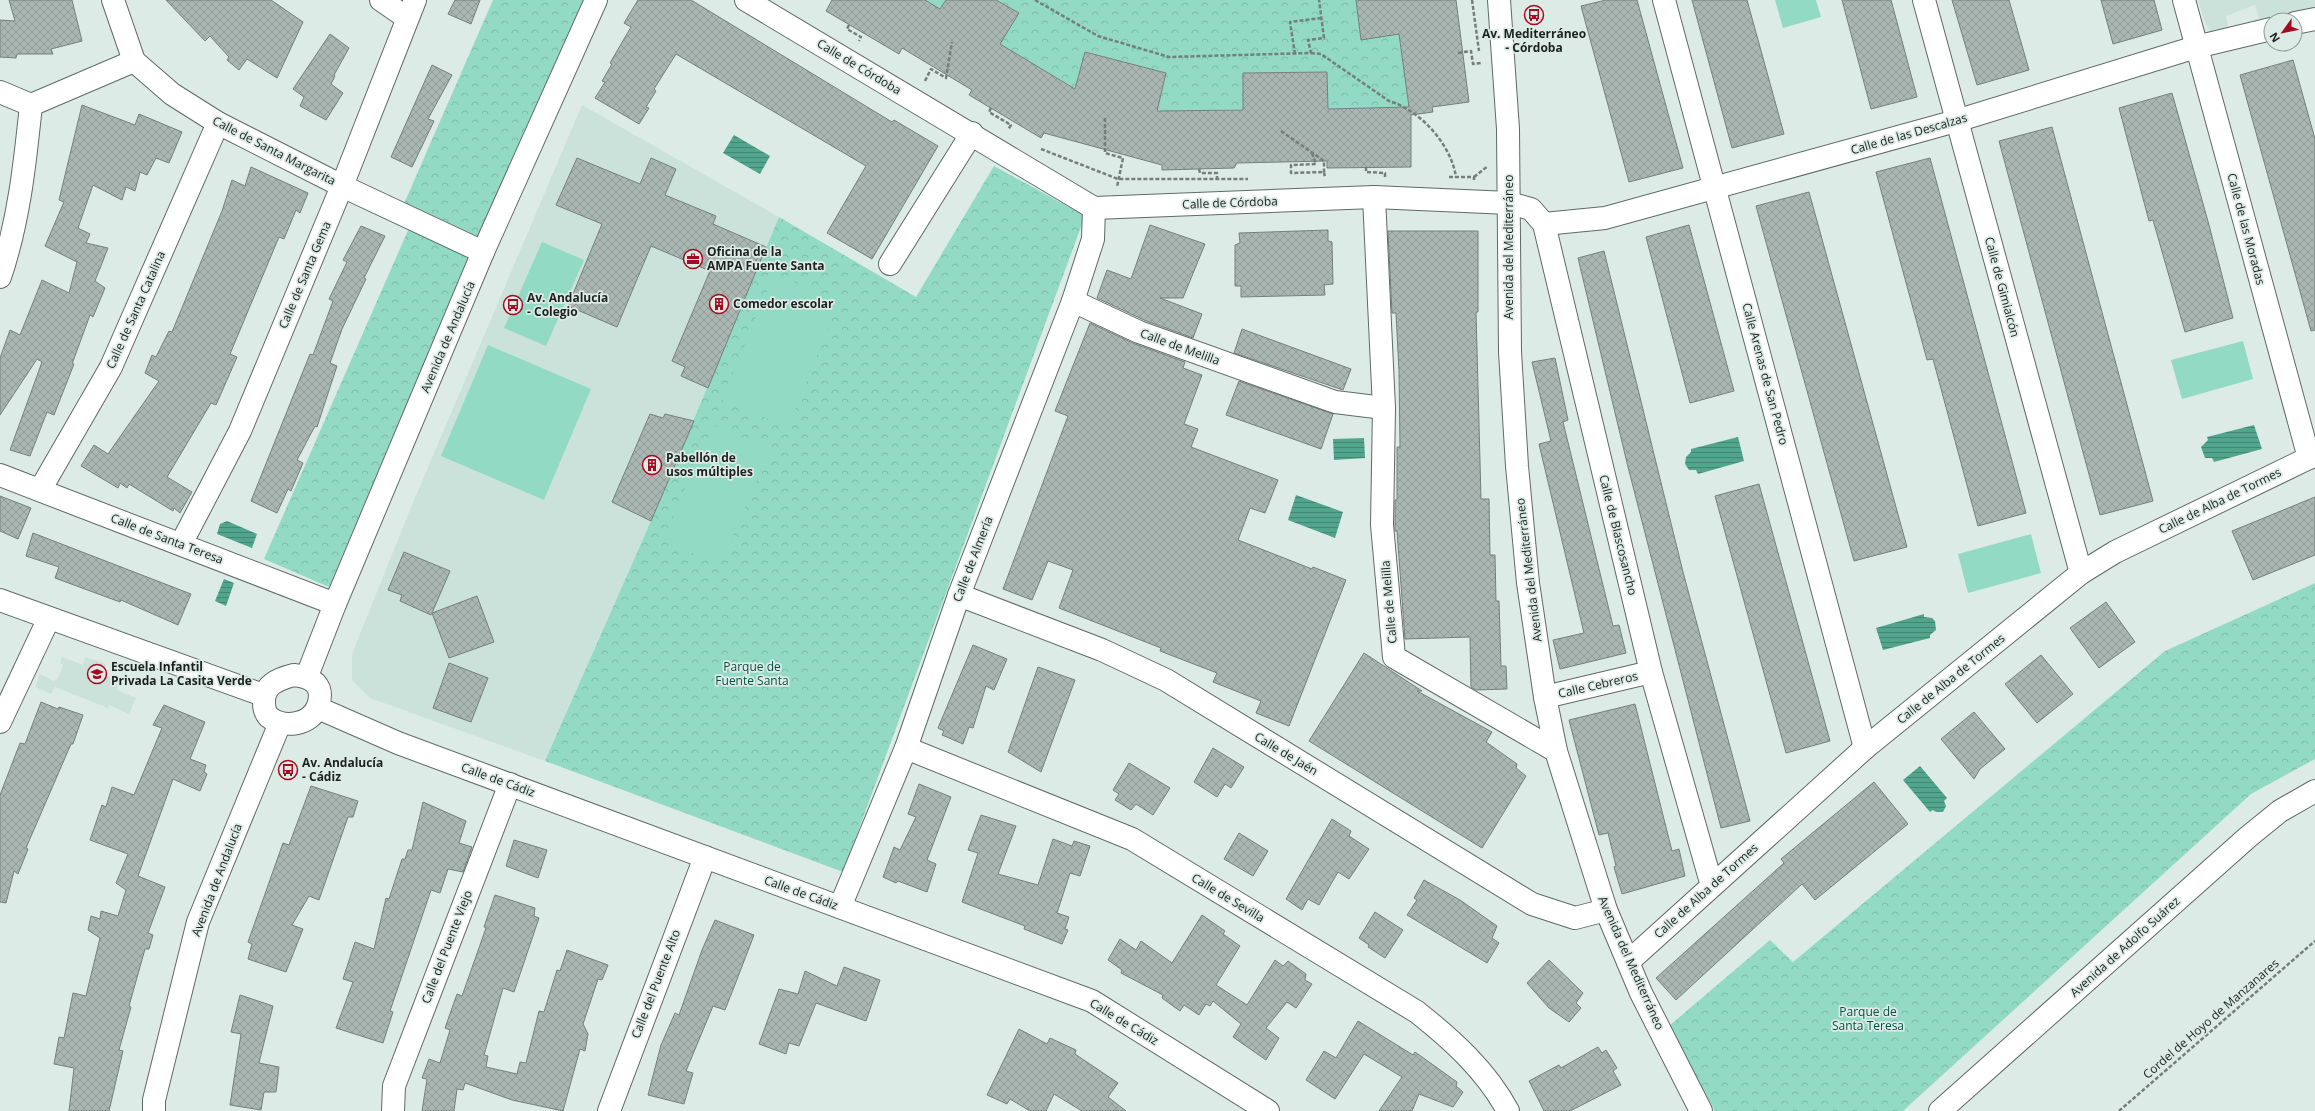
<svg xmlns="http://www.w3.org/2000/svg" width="2315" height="1111" viewBox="0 0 2315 1111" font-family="'Open Sans',sans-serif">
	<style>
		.built { fill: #cbe2da }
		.park { fill: url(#park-crowns) }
		.garden { fill: #92dac4 }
		.water { fill: url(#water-rules) }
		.building { fill: url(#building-cross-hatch); stroke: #74807c }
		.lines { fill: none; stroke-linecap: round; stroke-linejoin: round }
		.minor-casing { stroke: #5e6a66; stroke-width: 24 }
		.path { stroke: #757e7b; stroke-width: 2.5; stroke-dasharray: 4 2; stroke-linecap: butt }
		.minor { stroke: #fff; stroke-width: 22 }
		.labels { text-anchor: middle; stroke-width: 3.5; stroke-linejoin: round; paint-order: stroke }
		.poi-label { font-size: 12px; font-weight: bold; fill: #1c211f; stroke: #ddebe6; text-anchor: start }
		.street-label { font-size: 12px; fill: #1c211f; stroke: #ddebe6 }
		.park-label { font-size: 12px; fill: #055040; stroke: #ddebe6 }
	</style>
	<defs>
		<pattern id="park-crowns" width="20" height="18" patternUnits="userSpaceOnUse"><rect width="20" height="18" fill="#92dac4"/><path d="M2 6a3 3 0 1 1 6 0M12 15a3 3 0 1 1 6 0" fill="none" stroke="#7dbba8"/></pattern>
		<pattern id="water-rules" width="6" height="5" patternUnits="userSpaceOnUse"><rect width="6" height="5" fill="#51a58d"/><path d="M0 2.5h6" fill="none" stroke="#428673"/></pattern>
		<pattern id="building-cross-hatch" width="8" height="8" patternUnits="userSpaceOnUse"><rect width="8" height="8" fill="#a9b6b1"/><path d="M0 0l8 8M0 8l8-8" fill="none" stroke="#919c98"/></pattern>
	</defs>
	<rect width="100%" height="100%" fill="#ddebe6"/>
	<g class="built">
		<path d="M2198,0H2315V7L2260,22L2255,5L2226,16L2229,29L2223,33L2210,31L2204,20Z"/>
		<path d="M582,105L779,217L651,521L545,761L370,698L352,680V654L409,512Z"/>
		<path d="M62,657L83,665L85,657L106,664L103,674L119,681L117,690L136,698L129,714L109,705L108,708L55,687L51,694L35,687L40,674L54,681L58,678L63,665L60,663Z"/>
	</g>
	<g class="park">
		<path d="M493,0H586L481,240L403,206Z"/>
		<path d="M925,0H946L940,9Z"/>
		<path d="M996,0H1356L1396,13L1411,116L1400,117L1399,108L1313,109V94L1328,93L1327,72L1244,73L1243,95L1258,109L1162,111L1143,105L1147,92L1161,95L1166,73L1085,52L1090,92L1071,87L987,37L995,25L1007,32L1019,13Z"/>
		<path d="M994,166L1085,216L843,872L545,761L651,521L779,217L916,297Z"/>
		<path d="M409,228L469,257L329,587L264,559Z"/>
		<path d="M2315,583V759L2251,794L1903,1111H1715L1669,1026L1770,940L1793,962L2165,651Z"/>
	</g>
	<g class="garden">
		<path d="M1775,0H1816L1821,17L1783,28Z"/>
		<path d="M542,242L584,260L546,346L504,328Z"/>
		<path d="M774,274L839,301L788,427L722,400Z"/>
		<path d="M2243,341L2253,379L2182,399L2171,360Z"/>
		<path d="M488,345L591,389L544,500L441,456Z"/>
		<path d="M713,425L770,450L720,565L663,540Z"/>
		<path d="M2031,534L2041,573L1968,593L1958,554Z"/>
	</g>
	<g class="water">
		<path d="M734,135L770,156L760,174L723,153Z"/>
		<path d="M2254,425L2262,449L2214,462L2212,458H2205L2201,447L2208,440L2207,437Z"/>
		<path d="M1738,437L1744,461L1698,474L1696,470H1689L1685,464L1686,457L1691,452V449Z"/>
		<path d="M1364,438L1365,458L1334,460L1333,439Z"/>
		<path d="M1296,495L1343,512L1335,538L1288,520Z"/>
		<path d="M227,521L257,534L252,548L217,534L220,524Z"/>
		<path d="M224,579L234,583L226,606L215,601Z"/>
		<path d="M1924,614V617L1932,618L1935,621L1936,630L1930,635V638L1883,650L1876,628Z"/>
		<path d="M1920,766L1947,798L1944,801L1946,806L1943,812H1936L1933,810L1930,812L1903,780Z"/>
	</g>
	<g class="building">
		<path d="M9,0H72L82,41L51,49L53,54H17L16,58L0,57V20L15,21Z"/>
		<path d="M166,0H271L303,22L277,78L247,59L239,70L227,60L229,57L210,36L205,41Z"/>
		<path d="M455,0H480L471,24L448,14Z"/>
		<path d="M638,0H691L892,122L894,120L938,146L872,259L827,233L866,166L676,54L654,89L656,91L646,107L649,108L639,124L595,98L605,82L602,81L612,64L610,63L631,27L624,23Z"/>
		<path d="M832,0H925L940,9L946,0H996L1019,13L1000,44L1075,89L1085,52L1166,73L1157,111L1243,110V73L1327,72L1328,109L1409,107L1399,34L1361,40L1356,0H1456L1469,102L1432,107L1433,112L1411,115V167L1327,168V161L1237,163L1234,168L1162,170V165L1044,133L1041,138L969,95L972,90L902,48L899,54L826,11Z"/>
		<path d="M1606,0H1637L1683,168L1629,182L1581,6Z"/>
		<path d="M1692,0H1747L1784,134L1732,148Z"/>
		<path d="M1842,0H1891L1917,97L1871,109Z"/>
		<path d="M1952,0H2009L2029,70L1977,85Z"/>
		<path d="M2101,0H2154L2162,30L2113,44Z"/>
		<path d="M330,34L349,48L334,75L335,76L331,84L343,93L326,120L300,106L304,97L293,89Z"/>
		<path d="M2293,60L2315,139V330L2311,331L2240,75Z"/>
		<path d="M432,65L452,75L428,119L434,121L412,167L391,157Z"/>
		<path d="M2172,93L2209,225L2233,318L2185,332L2153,220L2149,221L2119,108Z"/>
		<path d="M82,105L135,125L139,114L182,132L169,163L156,158L147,175L140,172L135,191L126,187L122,200L93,185L78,228L90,234L86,243L108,248L95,281L105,288L93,317L90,315L72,364H74L54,415L47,412L30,456L10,450L42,362L37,359L0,415V358L10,330L20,335L42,280L69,293L77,262L45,246L64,202L59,200Z"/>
		<path d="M2052,127L2153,501L2100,515L1999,141Z"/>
		<path d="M577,158L640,184L651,158L676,169L665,195L716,216L713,224L766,247L708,388L681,376L685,367L672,361L710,271L651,246L617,327L568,306L602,224L556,205Z"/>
		<path d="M1930,158L2026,513L1978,526L1933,359L1927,360L1876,172Z"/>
		<path d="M251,167L308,193L300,213L296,210L284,239L279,237L230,354L237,357L216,405L211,403L167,477L192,492L180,513L174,508L173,511L129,484L127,488L120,483L118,488L81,466L94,445L108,454L159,381L145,373L152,355L156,357L169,331L172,332L222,211L232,180L245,186Z"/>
		<path d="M1809,192L1907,547L1854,561L1756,206Z"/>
		<path d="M1150,225L1205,244L1183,298H1160L1202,314L1193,338L1144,320L1097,298L1107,270L1131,279Z"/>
		<path d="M1689,225L1734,391L1690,403L1646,237Z"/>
		<path d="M361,226L385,236L364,278L366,279L342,329L330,363L337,366L317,427L315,426L297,460L303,463L291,491L288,489L277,513L251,501L310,354L313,355L333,301L329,299L347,262L343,260Z"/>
		<path d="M1328,230V241L1332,242L1333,284L1324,285L1325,295L1241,297V286H1235V245L1240,243L1239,233Z"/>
		<path d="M1388,231H1478V312H1476L1481,499H1489L1490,555H1495L1496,601H1499L1501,666H1506L1507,689L1476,690L1471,687L1470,637L1405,639L1397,531H1395V500H1397V447H1400L1399,371L1396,313H1392Z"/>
		<path d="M1604,251L1683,572L1750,821L1721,828L1628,467L1578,258Z"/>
		<path d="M1090,323L1135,344L1185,362L1183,368L1202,375L1184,424L1198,429L1191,447L1278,480L1265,513L1250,508L1238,540L1312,569L1313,567L1346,580L1289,726L1256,713L1261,701L1213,682L1217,673L1160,651L1161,648L1059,608L1073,570L1048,561L1032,600L1003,589L1068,416L1055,411Z"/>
		<path d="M1242,329L1351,369L1343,390L1234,353Z"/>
		<path d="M1555,358L1568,420L1563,422L1613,626L1619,625L1626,653L1560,669L1553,640L1584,633L1539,444L1551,441L1532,362Z"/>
		<path d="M1239,381L1333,414L1321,449L1226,415Z"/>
		<path d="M650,414L663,418L665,414L694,421L651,521L612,502Z"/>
		<path d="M1759,484L1830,741L1786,753L1715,496Z"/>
		<path d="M0,496L31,508L18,539L0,531Z"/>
		<path d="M2315,497V555L2253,580L2232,531Z"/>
		<path d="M33,533L191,594L178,625L121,600L120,602L55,578L59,567L26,556Z"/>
		<path d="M404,552L450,571L432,613L477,596L494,642L449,658L432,613L431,615L400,601L402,595L388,590Z"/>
		<path d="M2106,602L2135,642L2099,668L2070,628Z"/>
		<path d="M973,645L1007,659L994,690L986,686L973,728L969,727L963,744L942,735L944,731L938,728Z"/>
		<path d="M1364,653L1422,691H1417L1492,732L1486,742L1517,764L1516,768L1526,776L1482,848L1309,741Z"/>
		<path d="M2041,655L2073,694L2037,723L2005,684Z"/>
		<path d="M449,663L488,678L471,722L433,708Z"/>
		<path d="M1038,667L1075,680L1041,772L1008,752Z"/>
		<path d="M41,702L58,709L59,707L83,715L73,744H71L26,848L28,849L18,874L14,871L6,903L0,902V795L20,743L25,744Z"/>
		<path d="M1635,704L1672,851L1679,849L1685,876L1622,894L1614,867L1616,866L1608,833L1599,835L1569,720Z"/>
		<path d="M164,705L205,722L190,759L206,765L204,772L207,774L200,791L173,779L138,876L165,887L148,933L153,935L149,949H145L129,1006L131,1007L119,1050L123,1051L109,1111H69L74,1068L54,1064L59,1037L64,1038L73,993L86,996L100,938L88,930L91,916L100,919L101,911L118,916L126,890L116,883L128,854L90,840L102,805L106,807L112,787L134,795L162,728L153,725Z"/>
		<path d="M1974,712L2005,749L1980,769L1974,779L1941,739Z"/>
		<path d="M1213,748L1244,767L1231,788L1225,784L1217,797L1194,782Z"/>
		<path d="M1129,763L1170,788L1153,815L1136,804L1131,810L1115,800L1119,794L1113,790Z"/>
		<path d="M1874,782L1908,824L1815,900L1802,884L1676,1000L1656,978L1784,863L1781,859Z"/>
		<path d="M919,784L951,797L927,860L936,864L927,892L898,881L896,883L883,877L894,847L900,850L916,817L908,814Z"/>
		<path d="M311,786L358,801L353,817H348L319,900L309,896L292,925L303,929L286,972L248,959L252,944L248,942L283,843L289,845Z"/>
		<path d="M423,802L466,821L459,843L472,847L463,872L448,869L440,893L431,890L390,1011L393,1012L383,1043L336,1028L353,982L343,979L355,942L374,949L386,898L389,899L402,859H405L408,850H412Z"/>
		<path d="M981,815L1016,826L998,874L1038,885L1053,839L1072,846L1074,841L1090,846L1080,876L1070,873L1057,913L1069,917L1065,929L1068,930L1062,944L1024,929L1025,926L962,902L978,853L968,850Z"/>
		<path d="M1332,819L1351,831L1349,836L1369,849L1349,879L1338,872L1319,905L1308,899L1302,910L1286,899Z"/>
		<path d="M1239,833L1268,851L1253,876L1224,859Z"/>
		<path d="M514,840L547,850L538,878L506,866Z"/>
		<path d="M1424,880L1460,900L1497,926L1492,938L1499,943L1487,963L1407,915L1417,900L1414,898Z"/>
		<path d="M495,895L535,908L534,916L539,918L514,992L503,988L484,1055L488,1056L486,1067L517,1074L520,1062L526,1063L539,1011L544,1012L557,970L560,971L567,950L608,965L602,980L598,979L583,1024L588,1034L585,1051L580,1049L563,1111L512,1100L465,1083L463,1090L457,1089L454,1111H422L427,1079L422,1078L429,1059L440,1063L450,1030L445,1028L457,994L462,996L486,928L484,927Z"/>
		<path d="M1375,912L1403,930L1385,958L1368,947L1369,945L1359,938Z"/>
		<path d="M1202,915L1225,931L1223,934L1240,946L1216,985L1247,1005L1275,960L1283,966L1288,961L1306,974L1305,980L1312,984L1296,1008L1287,1002L1266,1028L1279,1038L1266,1060L1233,1037L1241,1024L1213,1001L1210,1006L1206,1004L1199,1015L1184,1005L1180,1011L1162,998L1163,995L1121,973L1122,970L1108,960L1120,939L1136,950L1141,941L1172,963Z"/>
		<path d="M715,920L754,935L736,982L725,1010L713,1006L686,1071L693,1073L684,1104L648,1095L661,1045L675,1013L679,1015L702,950Z"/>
		<path d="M1549,960L1583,993L1576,1003L1581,1008L1569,1022L1549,1008L1527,983Z"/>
		<path d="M844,967L880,980L866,1021L816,1003L799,1046L789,1043L786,1054L759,1044L779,989L798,994L805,971L837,986Z"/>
		<path d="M240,995L273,1006L259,1063L279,1067L276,1092H264L261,1110L230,1105L241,1034L231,1032Z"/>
		<path d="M1358,1021L1413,1055L1415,1052L1457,1082L1456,1086L1463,1092L1453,1107L1419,1094L1412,1111H1379L1402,1077L1364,1054L1335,1099L1306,1080L1324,1051L1336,1058Z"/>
		<path d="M1019,1029L1047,1044L1050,1038L1076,1050L1075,1054L1118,1083L1108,1097L1126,1111H1082L1054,1094L1046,1111H1030L1010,1099L1007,1104L987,1095Z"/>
		<path d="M1598,1047L1602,1053L1606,1050L1617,1068L1613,1071L1621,1085L1570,1111H1544L1529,1081L1559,1065L1561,1068Z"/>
	</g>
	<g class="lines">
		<defs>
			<g id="minor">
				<path d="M113,0L134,61L172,94L218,123L342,186L483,252"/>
				<path d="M381,0L407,18"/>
				<path d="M746,0L1094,208L1374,197L1509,203L1531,209L1544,224L1651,672L1712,886"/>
				<path d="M1499,0L1508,129L1510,352L1517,466L1528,583L1545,697L1556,751L1606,910L1641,993L1701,1111"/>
				<path d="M1664,0L1865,748"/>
				<path d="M1924,0L2081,573"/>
				<path d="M2184,0L2309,458"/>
				<path d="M2295,23L2315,19"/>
				<path d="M0,92L31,105L134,61"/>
				<path d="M1374,197L1384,408L1382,525L1394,657L1556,751"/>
				<path d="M1544,224L1605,218L1956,121L2196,47L2271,29"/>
				<path d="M890,264L972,133"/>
				<path d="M0,277C19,221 25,163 31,105"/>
				<path d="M1073,301L1139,332L1335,402L1384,408"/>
				<path d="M0,475L335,604"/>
				<path d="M40,490L111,367L218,123"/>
				<path d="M181,544L240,431L342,186L415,0"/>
				<path d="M959,595L1102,650L1166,680L1532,904L1575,918L1606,910"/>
				<path d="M0,600L263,695"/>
				<path d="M294,675C312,677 325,685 318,706C311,725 284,729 269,717C266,714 264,708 264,703C263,685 278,679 294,675Z"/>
				<path d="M307,676L335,604L483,252L596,0"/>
				<path d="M1545,697L1651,672"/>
				<path d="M318,708L398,743L1092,1001L1268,1111"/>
				<path d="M0,722L49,618"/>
				<path d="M906,748L1132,839L1417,1012C1452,1040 1486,1070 1508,1111"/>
				<path d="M840,907L906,748L959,595L1073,301L1093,239L1094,208"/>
				<path d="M1628,962L1865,748L2081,573L2115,552L2315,455"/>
				<path d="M154,1111V1100L198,922L280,723"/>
				<path d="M393,1111L394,1086L510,784"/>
				<path d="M609,1111L705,857"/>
				<path d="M1940,1111L2248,837L2280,811L2315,791"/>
			</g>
		</defs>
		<use href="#minor" class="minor-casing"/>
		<g class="path">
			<path d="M1035,0L1098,36L1169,57L1311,53L1308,40L1324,38L1319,0"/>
			<path d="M1472,0L1479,51"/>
			<path d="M849,25L847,29L861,37L859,41"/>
			<path d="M1311,53L1321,54L1389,101C1420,110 1451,144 1456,177"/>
			<path d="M1458,53L1471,51L1473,64L1481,63"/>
			<path d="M1295,54L1290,22L1321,18"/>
			<path d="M925,81L931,69L946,78L952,42"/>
			<path d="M991,108L989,112L1011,125L1008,130"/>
			<path d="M1105,118V153L1123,158L1117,187"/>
			<path d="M1281,131L1324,161V172"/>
			<path d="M1041,149L1118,179H1248"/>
			<path d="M1312,153L1316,164L1291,165V173L1324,172L1325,178"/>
			<path d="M1366,167V172L1385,173V177"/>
			<path d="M1199,169L1200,173H1217V179"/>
			<path d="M1449,177H1474V181"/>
			<path d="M1474,177L1488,166"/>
			<path d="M2119,1111L2315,941"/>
		</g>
		<use href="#minor" class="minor"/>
	</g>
	<defs>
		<symbol id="bus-ring" viewBox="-11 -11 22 22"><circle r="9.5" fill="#ddebe6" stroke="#a50a21" stroke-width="1.5"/><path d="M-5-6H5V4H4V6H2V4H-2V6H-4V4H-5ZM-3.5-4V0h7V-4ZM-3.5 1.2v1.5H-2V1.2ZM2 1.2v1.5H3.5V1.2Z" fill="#a50a21"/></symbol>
		<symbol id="office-ring" viewBox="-11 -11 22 22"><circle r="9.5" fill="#ddebe6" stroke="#a50a21" stroke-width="1.5"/><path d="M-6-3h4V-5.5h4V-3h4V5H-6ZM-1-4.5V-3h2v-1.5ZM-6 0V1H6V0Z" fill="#a50a21"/></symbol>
		<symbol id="building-ring" viewBox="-11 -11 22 22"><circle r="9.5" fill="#ddebe6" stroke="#a50a21" stroke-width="1.5"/><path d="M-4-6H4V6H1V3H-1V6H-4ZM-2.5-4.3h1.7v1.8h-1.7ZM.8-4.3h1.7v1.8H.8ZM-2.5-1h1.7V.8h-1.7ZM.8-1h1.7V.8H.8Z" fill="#a50a21"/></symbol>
		<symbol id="school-ring" viewBox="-11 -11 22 22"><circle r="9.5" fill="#ddebe6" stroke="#a50a21" stroke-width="1.5"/><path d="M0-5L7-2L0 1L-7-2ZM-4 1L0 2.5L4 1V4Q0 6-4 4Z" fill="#a50a21"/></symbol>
	</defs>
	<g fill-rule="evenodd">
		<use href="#bus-ring" x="1523" y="4" width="22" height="22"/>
		<use href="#office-ring" x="682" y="248" width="22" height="22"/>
		<use href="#building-ring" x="708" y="293" width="22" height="22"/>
		<use href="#bus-ring" x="502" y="294" width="22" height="22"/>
		<use href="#building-ring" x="641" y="454" width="22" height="22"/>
		<use href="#school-ring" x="86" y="663" width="22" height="22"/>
		<use href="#bus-ring" x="277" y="759" width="22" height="22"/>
	</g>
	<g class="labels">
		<g class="poi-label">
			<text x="1534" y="38" text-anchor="middle">Av. Mediterráneo<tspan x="1534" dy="14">- Córdoba</tspan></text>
			<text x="707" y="256">Oficina de la<tspan x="707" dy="14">AMPA Fuente Santa</tspan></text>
			<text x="527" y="302">Av. Andalucía<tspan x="527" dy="14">- Colegio</tspan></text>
			<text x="733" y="308">Comedor escolar</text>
			<text x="666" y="462">Pabellón de<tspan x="666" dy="14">usos múltiples</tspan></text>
			<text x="111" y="671">Escuela Infantil<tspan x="111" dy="14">Privada La Casita Verde</tspan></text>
			<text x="302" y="767">Av. Andalucía<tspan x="302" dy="14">- Cádiz</tspan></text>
		</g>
		<g class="street-label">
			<text transform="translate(859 67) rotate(31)" y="4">Calle de Córdoba</text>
			<text transform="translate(1909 134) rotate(-16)" y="4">Calle de las Descalzas</text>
			<text transform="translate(274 151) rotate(27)" y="4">Calle de Santa Margarita</text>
			<text transform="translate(1230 203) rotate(-2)" y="4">Calle de Córdoba</text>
			<text transform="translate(2246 229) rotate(75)" y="4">Calle de las Moradas</text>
			<text transform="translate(1509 247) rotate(-90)" y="4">Avenida del Mediterráneo</text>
			<text transform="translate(305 275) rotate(-67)" y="4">Calle de Santa Gema</text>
			<text transform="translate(2002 287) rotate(75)" y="4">Calle de Gimialcón</text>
			<text transform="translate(136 310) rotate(-66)" y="4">Calle de Santa Catalina</text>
			<text transform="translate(448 337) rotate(-67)" y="4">Avenida de Andalucía</text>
			<text transform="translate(1180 347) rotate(20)" y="4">Calle de Melilla</text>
			<text transform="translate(1765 374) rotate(75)" y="4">Calle Arenas de San Pedro</text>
			<text transform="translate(2220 501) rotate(-26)" y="4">Calle de Alba de Tormes</text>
			<text transform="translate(1618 535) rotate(76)" y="4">Calle de Blascosancho</text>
			<text transform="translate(167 539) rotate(21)" y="4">Calle de Santa Teresa</text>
			<text transform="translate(973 559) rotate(-69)" y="4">Calle de Almería</text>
			<text transform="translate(1529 570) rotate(-97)" y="4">Avenida del Mediterráneo</text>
			<text transform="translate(1389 602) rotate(-95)" y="4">Calle de Melilla</text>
			<text transform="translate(1951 679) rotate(-39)" y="4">Calle de Alba de Tormes</text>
			<text transform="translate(1598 685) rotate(-13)" y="4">Calle Cebreros</text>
			<text transform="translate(1286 754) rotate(31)" y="4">Calle de Jaén</text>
			<text transform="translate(498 780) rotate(20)" y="4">Calle de Cádiz</text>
			<text transform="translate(217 880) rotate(-69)" y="4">Avenida de Andalucía</text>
			<text transform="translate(1706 891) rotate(-42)" y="4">Calle de Alba de Tormes</text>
			<text transform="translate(801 893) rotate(20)" y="4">Calle de Cádiz</text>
			<text transform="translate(1228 898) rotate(31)" y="4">Calle de Sevilla</text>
			<text transform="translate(447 947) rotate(-69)" y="4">Calle del Puente Viejo</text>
			<text transform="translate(2125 947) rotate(-42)" y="4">Avenida de Adolfo Suárez</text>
			<text transform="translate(1631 963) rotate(66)" y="4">Avenida del Mediterráneo</text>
			<text transform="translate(656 984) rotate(-69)" y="4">Calle del Puente Alto</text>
			<text transform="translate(2211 1019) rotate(-41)" y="4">Cordel de Hoyo de Manzanares</text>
			<text transform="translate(1124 1022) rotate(31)" y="4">Calle de Cádiz</text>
		</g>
		<g class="park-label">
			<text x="752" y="671">Parque de<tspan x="752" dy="14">Fuente Santa</tspan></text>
			<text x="1868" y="1016">Parque de<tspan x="1868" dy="14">Santa Teresa</tspan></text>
		</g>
	</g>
	<g transform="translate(2283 32) rotate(237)"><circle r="19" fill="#ddebe6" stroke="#909a96"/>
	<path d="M0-3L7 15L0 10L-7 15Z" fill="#a50a21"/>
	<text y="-6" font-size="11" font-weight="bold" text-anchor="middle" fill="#1c211f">N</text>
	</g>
</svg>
